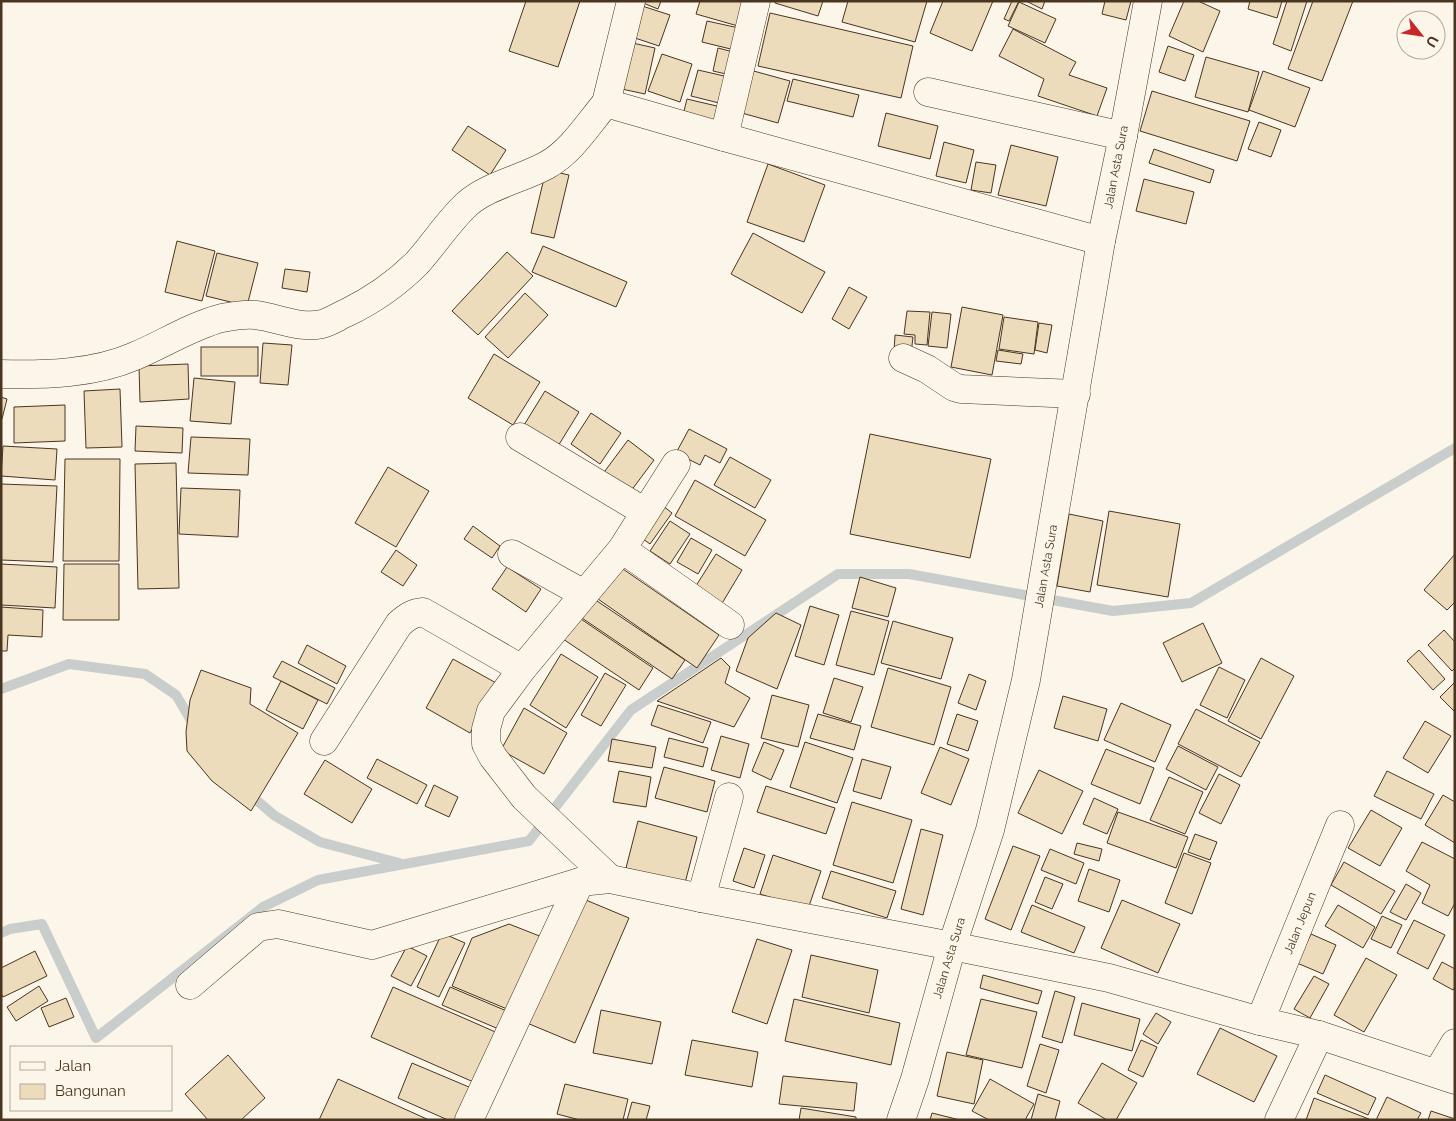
<svg xmlns="http://www.w3.org/2000/svg" width="1456" height="1121" viewBox="0 0 1456 1121" font-family="Raleway,sans-serif">
	<style>
		.lines { fill: none; stroke-linecap: round; stroke-linejoin: round }
		.stream { stroke: #c9cecd; stroke-width: 10 }
		.building { fill: #ecdcbc; stroke: #4a3520 }
		.minor-casing { stroke: #4a3520; stroke-width: 29 }
		.tertiary-casing { stroke: #4a3520; stroke-width: 29 }
		.minor { stroke: #fbf6e9; stroke-width: 28 }
		.tertiary { stroke: #fbf6e9; stroke-width: 28 }
		.labels { text-anchor: middle; stroke-width: 4; stroke-linejoin: round; paint-order: stroke }
		.street-label { font-size: 12px; fill: #4a3520; stroke: #fbf6e9 }
	</style>
	<rect width="100%" height="100%" fill="#fbf6e9"/>
	<g class="lines">
		<g class="stream">
			<path d="M1,689L69,664L145,674L176,695L195,727"/>
			<path d="M247,792L275,816L320,842L399,863"/>
			<path d="M1,933L10,929L42,924L96,1038L263,907L318,880L529,841L631,710L838,574H909L1113,611L1191,603L1455,448"/>
		</g>
	</g>
	<g class="building">
		<path d="M526,1H580L558,67L509,51Z"/>
		<path d="M638,1H661L658,9Z"/>
		<path d="M700,1H753L745,28L696,14Z"/>
		<path d="M775,1H823L818,16L775,3Z"/>
		<path d="M848,1H927L915,42L842,22Z"/>
		<path d="M943,1H993L972,51L930,33Z"/>
		<path d="M1012,1H1019L1009,21L1004,19Z"/>
		<path d="M1026,1H1045L1042,9Z"/>
		<path d="M1105,1H1131L1126,20L1102,14Z"/>
		<path d="M1184,1H1198L1220,11L1203,52L1169,36Z"/>
		<path d="M1250,1H1282L1277,18L1248,9Z"/>
		<path d="M1287,1H1307L1291,51L1273,44Z"/>
		<path d="M1313,1H1353L1322,81L1288,69Z"/>
		<path d="M1019,2L1056,19L1045,43L1008,26Z"/>
		<path d="M636,4L670,15L659,46L626,35Z"/>
		<path d="M770,13L913,46L901,98L758,66Z"/>
		<path d="M707,21L748,30L743,52L702,42Z"/>
		<path d="M1013,29L1076,62L1069,75L1107,88L1097,116L1038,96L1044,79L999,56Z"/>
		<path d="M628,42L655,48L645,94L617,88Z"/>
		<path d="M1168,46L1194,55L1185,81L1159,72Z"/>
		<path d="M718,48L741,54L735,76L713,71Z"/>
		<path d="M662,54L692,64L680,102L648,91Z"/>
		<path d="M1206,57L1259,72L1248,112L1195,97Z"/>
		<path d="M698,70L733,78L727,105L691,96Z"/>
		<path d="M750,70L790,81L778,123L738,112Z"/>
		<path d="M1263,71L1310,88L1295,127L1249,110Z"/>
		<path d="M793,79L859,95L853,117L787,101Z"/>
		<path d="M1152,91L1250,121L1237,161L1140,131Z"/>
		<path d="M687,99L721,107L716,127L682,119Z"/>
		<path d="M886,113L938,126L930,159L878,146Z"/>
		<path d="M1259,122L1281,130L1271,157L1248,149Z"/>
		<path d="M468,126L506,150L490,175L452,150Z"/>
		<path d="M944,142L974,150L966,183L936,176Z"/>
		<path d="M1011,145L1058,157L1046,206L998,195Z"/>
		<path d="M1154,149L1214,170L1210,183L1149,163Z"/>
		<path d="M976,162L996,165L991,193L971,190Z"/>
		<path d="M768,164L825,185L804,242L747,222Z"/>
		<path d="M546,170L569,175L554,238L531,233Z"/>
		<path d="M1144,179L1194,192L1186,224L1136,211Z"/>
		<path d="M753,233L825,272L802,313L731,274Z"/>
		<path d="M177,241L215,251L202,301L165,292Z"/>
		<path d="M543,246L627,282L616,307L532,272Z"/>
		<path d="M507,252L533,276L478,335L452,311Z"/>
		<path d="M217,253L258,263L247,306L206,296Z"/>
		<path d="M285,269L310,272L307,292L282,288Z"/>
		<path d="M849,287L867,297L849,329L832,319Z"/>
		<path d="M525,293L548,315L508,358L485,337Z"/>
		<path d="M962,307L1003,315L992,375L951,367Z"/>
		<path d="M907,311L930,312L927,345L915,344V335L904,334Z"/>
		<path d="M932,312L951,314L947,348L928,346Z"/>
		<path d="M1004,317L1038,322L1034,354L999,349Z"/>
		<path d="M1039,323L1052,325L1047,353L1035,350Z"/>
		<path d="M895,335L913,337L911,354L894,352Z"/>
		<path d="M263,343L292,345L288,385L260,383Z"/>
		<rect x="201" y="347" width="57" height="29"/>
		<path d="M998,350L1023,354L1021,364L996,361Z"/>
		<path d="M494,354L540,382L513,425L468,398Z"/>
		<path d="M188,364L189,399L140,402L139,366Z"/>
		<path d="M194,378L235,382L231,424L190,421Z"/>
		<path d="M120,389L122,447L86,448L84,391Z"/>
		<path d="M545,391L579,412L555,451L521,430Z"/>
		<path d="M1,397L7,399L2,419H1Z"/>
		<path d="M65,405V441L14,443V407Z"/>
		<path d="M591,413L621,433L600,464L571,444Z"/>
		<path d="M136,426L183,428L182,453L135,451Z"/>
		<path d="M689,429L727,449L720,463L705,455L700,465L676,453Z"/>
		<path d="M870,434L991,459L970,558L850,534Z"/>
		<path d="M191,437L250,439L248,475L188,473Z"/>
		<path d="M628,440L654,460L628,495L602,475Z"/>
		<path d="M3,446L57,449L55,480L1,476Z"/>
		<path d="M730,457L771,480L755,508L714,485Z"/>
		<path d="M65,459H120L119,561H63Z"/>
		<path d="M176,463L179,588L138,589L135,464Z"/>
		<path d="M388,467L429,491L396,547L355,523Z"/>
		<path d="M695,480L766,520L745,556L675,516Z"/>
		<path d="M1,484L57,486L53,562L1,560Z"/>
		<path d="M181,488L240,490L238,537L179,534Z"/>
		<path d="M658,502L672,513L650,544L636,534Z"/>
		<path d="M1109,511L1180,524L1168,597L1097,585Z"/>
		<path d="M1069,514L1103,521L1090,592L1057,586Z"/>
		<path d="M670,521L690,534L670,564L650,551Z"/>
		<path d="M473,526L500,546L492,558L464,539Z"/>
		<path d="M691,538L712,550L698,574L677,562Z"/>
		<path d="M396,550L417,565L403,586L381,572Z"/>
		<path d="M716,554L742,570L721,605L694,589Z"/>
		<path d="M1455,554V602L1447,610L1424,590Z"/>
		<path d="M1,564L57,567L55,608L1,605Z"/>
		<path d="M64,564H119V620H63Z"/>
		<path d="M507,567L541,589L526,612L492,589Z"/>
		<path d="M620,567L719,635L697,668L598,599Z"/>
		<path d="M860,577L896,588L888,617L852,608Z"/>
		<path d="M591,597L685,660L672,679L579,616Z"/>
		<path d="M810,606L839,615L824,665L795,656Z"/>
		<path d="M1,607L43,610L42,637L8,635L7,651H1Z"/>
		<path d="M851,611L889,621L874,675L836,665Z"/>
		<path d="M776,613L801,625L777,689L736,671L748,638Z"/>
		<path d="M578,617L653,668L639,690L563,639Z"/>
		<path d="M893,621L953,638L941,679L881,663Z"/>
		<path d="M1203,623L1222,663L1182,682L1163,643Z"/>
		<path d="M1444,630L1455,642V668L1452,671L1428,645Z"/>
		<path d="M307,645L346,666L337,684L298,663Z"/>
		<path d="M1419,650L1445,679L1433,690L1407,661Z"/>
		<path d="M561,654L598,677L566,728L530,705Z"/>
		<path d="M721,658L730,667L725,683L750,698L734,727L657,701Z"/>
		<path d="M1261,658L1294,676L1261,739L1228,721Z"/>
		<path d="M453,659L498,684L470,733L426,708Z"/>
		<path d="M282,661L335,688L327,704L273,677Z"/>
		<path d="M1219,667L1245,680L1227,718L1200,705Z"/>
		<path d="M888,668L951,687L934,745L871,727Z"/>
		<path d="M201,670L251,688L250,704L298,733L251,811L212,781L187,751L186,732L190,700Z"/>
		<path d="M605,673L626,685L601,726L581,715Z"/>
		<path d="M969,674L986,681L976,710L958,703Z"/>
		<path d="M834,678L863,687L851,722L823,713Z"/>
		<path d="M281,681L318,700L303,729L266,710Z"/>
		<path d="M1455,682V712L1440,697Z"/>
		<path d="M772,695L809,705L798,747L761,738Z"/>
		<path d="M1063,696L1107,709L1098,741L1054,728Z"/>
		<path d="M1121,703L1171,725L1155,762L1104,740Z"/>
		<path d="M658,705L711,722L703,743L651,725Z"/>
		<path d="M524,708L567,733L544,774L501,750Z"/>
		<path d="M1196,709L1260,742L1241,777L1178,744Z"/>
		<path d="M818,714L861,726L854,750L810,738Z"/>
		<path d="M957,714L978,721L968,751L947,744Z"/>
		<path d="M1425,721L1451,736L1428,773L1403,758Z"/>
		<path d="M721,736L749,744L740,778L711,770Z"/>
		<path d="M669,738L708,748L703,767L664,757Z"/>
		<path d="M612,739L656,747L652,768L608,761Z"/>
		<path d="M764,742L784,750L771,780L752,771Z"/>
		<path d="M805,742L853,758L837,803L790,787Z"/>
		<path d="M1178,746L1218,767L1206,790L1166,769Z"/>
		<path d="M940,747L969,759L951,805L921,793Z"/>
		<path d="M1106,749L1154,768L1140,804L1091,784Z"/>
		<path d="M377,759L427,785L417,804L367,778Z"/>
		<path d="M862,759L891,767L881,799L853,791Z"/>
		<path d="M325,760L372,789L352,823L304,794Z"/>
		<path d="M664,767L715,781L707,812L655,798Z"/>
		<path d="M1039,770L1083,791L1062,834L1018,813Z"/>
		<path d="M619,771L651,777L646,807L613,802Z"/>
		<path d="M1387,771L1434,794L1421,819L1374,796Z"/>
		<path d="M1219,774L1240,785L1221,824L1199,813Z"/>
		<path d="M1169,777L1203,792L1185,834L1150,820Z"/>
		<path d="M434,785L458,797L449,817L425,806Z"/>
		<path d="M766,786L835,808L826,834L757,812Z"/>
		<path d="M1443,795L1455,802V843L1425,825Z"/>
		<path d="M1094,798L1118,809L1107,834L1083,824Z"/>
		<path d="M852,802L912,820L893,883L833,865Z"/>
		<path d="M1371,810L1402,828L1380,866L1348,848Z"/>
		<path d="M1118,812L1188,837L1176,868L1107,843Z"/>
		<path d="M638,821L697,837L685,883L626,868Z"/>
		<path d="M921,829L943,835L923,915L901,909Z"/>
		<path d="M1195,834L1217,842L1210,860L1188,852Z"/>
		<path d="M1422,842L1455,859V903L1448,916L1422,903L1430,885L1406,871Z"/>
		<path d="M1077,843L1102,849L1099,861L1074,854Z"/>
		<path d="M1013,846L1040,856L1011,930L985,919Z"/>
		<path d="M744,848L765,855L754,888L733,881Z"/>
		<path d="M1050,849L1084,863L1076,884L1041,870Z"/>
		<path d="M1184,853L1211,863L1192,914L1165,903Z"/>
		<path d="M773,855L821,871L808,909L760,894Z"/>
		<path d="M1344,862L1395,891L1381,914L1331,885Z"/>
		<path d="M1089,869L1120,880L1109,912L1078,901Z"/>
		<path d="M831,871L896,891L887,918L822,898Z"/>
		<path d="M1045,877L1063,884L1052,909L1035,902Z"/>
		<path d="M1406,884L1421,893L1406,920L1390,912Z"/>
		<path d="M581,898L629,918L575,1043L527,1023Z"/>
		<path d="M1122,900L1180,924L1158,973L1101,948Z"/>
		<path d="M1032,905L1085,927L1074,953L1021,932Z"/>
		<path d="M1338,905L1375,927L1363,948L1325,926Z"/>
		<path d="M1382,916L1402,925L1391,948L1371,939Z"/>
		<path d="M1414,920L1445,935L1428,969L1397,953Z"/>
		<path d="M509,924L542,937L507,1009L452,986L472,938Z"/>
		<path d="M442,933L465,943L439,997L417,987Z"/>
		<path d="M1311,934L1336,945L1323,974L1297,963Z"/>
		<path d="M757,939L792,950L767,1024L732,1012Z"/>
		<path d="M407,946L427,956L411,986L391,976Z"/>
		<path d="M35,951L47,976L3,997L1,993V968Z"/>
		<path d="M811,955L878,970L869,1013L802,997Z"/>
		<path d="M1366,958L1397,975L1364,1032L1334,1015Z"/>
		<path d="M1442,962L1455,969V987L1453,990L1433,979Z"/>
		<path d="M983,975L1042,991L1038,1004L980,988Z"/>
		<path d="M1314,976L1329,984L1310,1018L1294,1009Z"/>
		<path d="M39,986L48,1001L16,1021L7,1007Z"/>
		<path d="M393,987L500,1034L478,1084L371,1037Z"/>
		<path d="M450,987L509,1012L501,1030L442,1005Z"/>
		<path d="M1055,991L1075,997L1062,1043L1042,1037Z"/>
		<path d="M66,998L74,1017L49,1027L41,1008Z"/>
		<path d="M794,999L900,1023L891,1065L785,1041Z"/>
		<path d="M981,999L1037,1012L1022,1068L966,1055Z"/>
		<path d="M1082,1003L1140,1019L1132,1051L1074,1035Z"/>
		<path d="M601,1010L661,1022L652,1064L593,1053Z"/>
		<path d="M1156,1013L1171,1022L1158,1044L1143,1034Z"/>
		<path d="M1220,1028L1277,1056L1254,1102L1197,1074Z"/>
		<path d="M692,1040L758,1052L752,1087L685,1075Z"/>
		<path d="M1141,1040L1157,1047L1143,1077L1128,1070Z"/>
		<path d="M1040,1044L1059,1050L1046,1093L1027,1086Z"/>
		<path d="M947,1052L983,1060L974,1104L937,1096Z"/>
		<path d="M228,1055L265,1098L241,1120H208L185,1094Z"/>
		<path d="M412,1063L476,1090L463,1120H448L398,1098Z"/>
		<path d="M1102,1063L1137,1083L1116,1120H1107L1078,1103Z"/>
		<path d="M1325,1075L1376,1098L1368,1115L1317,1093Z"/>
		<path d="M783,1076L857,1083L854,1111L779,1104Z"/>
		<path d="M338,1079L429,1120H319Z"/>
		<path d="M990,1079L1034,1104L1025,1120H989L972,1111Z"/>
		<path d="M565,1084L628,1099L623,1120H580L557,1114Z"/>
		<path d="M1038,1094L1060,1101L1055,1120H1031Z"/>
		<path d="M1387,1097L1421,1113L1417,1120H1376Z"/>
		<path d="M1314,1098L1369,1119L1306,1120Z"/>
		<path d="M632,1102L650,1106L646,1120H627Z"/>
		<path d="M801,1108L856,1117V1120H799Z"/>
		<path d="M1431,1111L1455,1119V1120H1428Z"/>
		<path d="M932,1113L960,1120H930Z"/>
	</g>
	<g class="lines">
		<defs>
			<g id="minor">
				<path d="M928,92L1123,136"/>
				<path d="M606,103L631,1"/>
				<path d="M724,137L756,1"/>
				<path d="M903,358L927,369L954,387L961,389L1076,394"/>
				<path d="M1,374C45,375 94,374 135,356C164,344 191,326 222,318C232,316 245,314 256,315C279,318 299,329 322,324C330,322 339,316 346,313C373,300 396,284 417,263C434,244 448,222 466,205C486,186 522,179 547,165C572,151 588,124 606,103L724,137L1101,241"/>
				<path d="M520,437L645,512"/>
				<path d="M622,549L730,625"/>
				<path d="M512,554L584,594"/>
				<path d="M324,741L399,624C407,617 412,613 423,612L522,669"/>
				<path d="M610,879L524,797L493,757L486,744V729L491,711L522,669L622,549L676,464"/>
				<path d="M701,898L729,797"/>
				<path d="M190,985L258,927L278,924L372,945L580,882L610,879L701,898L952,946L1109,978L1260,1021L1319,1035L1455,1080"/>
				<path d="M1260,1021L1340,825"/>
				<path d="M1437,1073L1455,1043"/>
				<path d="M469,1120L580,882"/>
				<path d="M1279,1120L1319,1035"/>
			</g>
			<path id="tertiary" d="M901,1120L915,1079L952,946L990,830L1026,680L1101,241L1123,136L1148,1"/>
		</defs>
		<use href="#minor" class="minor-casing"/>
		<use href="#tertiary" class="tertiary-casing"/>
		<use href="#minor" class="minor"/>
		<use href="#tertiary" class="tertiary"/>
	</g>
	<g class="labels">
		<g class="street-label">
			<text transform="translate(1116 167) rotate(-79)" y="4">Jalan Asta Sura</text>
			<text transform="translate(1046 566) rotate(-80)" y="4">Jalan Asta Sura</text>
			<text transform="translate(1300 923) rotate(-68)" y="4">Jalan Jepun</text>
			<text transform="translate(949 958) rotate(-73)" y="4">Jalan Asta Sura</text>
		</g>
	</g>
	<rect width="1456" height="1121" fill="none" stroke="#4a3520" stroke-width="5"/>
	<rect x="10" y="1046" width="162" height="65" fill="#fbf6e9" stroke="#b4a999"/>
	<rect x="20" y="1062" width="25" height="8" fill="#fbf6e9" stroke="#b4a999"/>
	<text x="55" y="1071" font-size="15" fill="#4a3520">Jalan</text>
	<rect x="20" y="1084" width="25" height="15" fill="#ecdcbc" stroke="#b4a999"/>
	<text x="55" y="1096" font-size="15" fill="#4a3520">Bangunan</text>
	<g transform="translate(1421 35) rotate(120)"><circle r="24" fill="#fbf6e9" stroke="#b4a999"/>
	<path d="M0-4L9 19L0 12L-9 19Z" fill="#c62828"/>
	<text y="-8" font-size="14" font-weight="bold" text-anchor="middle" fill="#4a3520">U</text>
	</g>
</svg>
